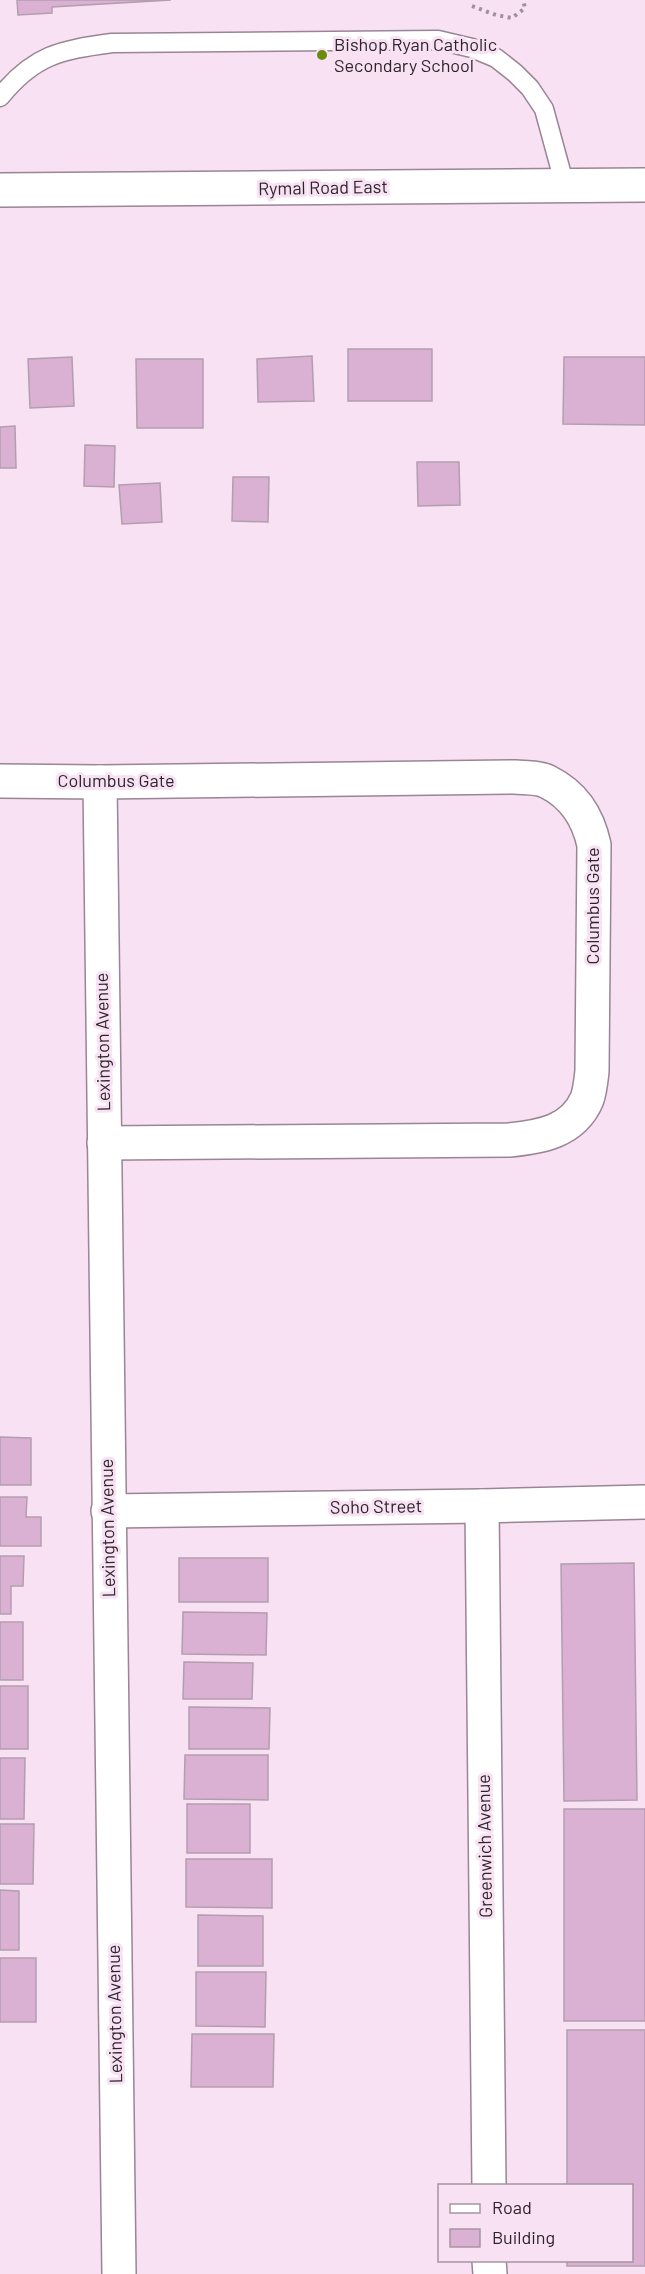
<svg xmlns="http://www.w3.org/2000/svg" width="645" height="2274" viewBox="0 0 645 2274" font-family="Barlow,sans-serif">
	<style>
		.building { fill: #dab0d3; stroke: #b29eae; stroke-width: 1.5 }
		.lines { fill: none; stroke-linecap: round; stroke-linejoin: round }
		.service-casing { stroke: #998595; stroke-width: 21 }
		.minor-casing { stroke: #998595; stroke-width: 36 }
		.secondary-casing { stroke: #998595; stroke-width: 36 }
		.path { stroke: #a0909d; stroke-width: 4; stroke-dasharray: 3 4.5; stroke-linecap: butt }
		.service { stroke: #fff; stroke-width: 18 }
		.minor { stroke: #fff; stroke-width: 33 }
		.secondary { stroke: #fff; stroke-width: 33 }
		.poi-dot { fill: #6a8b0e; stroke: #f7e1f3; stroke-width: 2 }
		.labels { text-anchor: middle; stroke-width: 6; stroke-linejoin: round; paint-order: stroke }
		.poi-label { font-size: 18px; fill: #2c242b; stroke: #f7e1f3; text-anchor: start }
		.street-label { font-size: 18px; fill: #2c242b; stroke: #f7e1f3 }
	</style>
	<rect width="100%" height="100%" fill="#f7e1f3"/>
	<g class="building">
		<path d="M17,0H171L52,7V13L18,15Z"/>
		<rect x="348" y="349" width="84" height="52"/>
		<path d="M312,356L314,401L258,402L257,359Z"/>
		<path d="M72,357L74,406L30,408L28,359Z"/>
		<path d="M564,357H645V425L563,424Z"/>
		<path d="M136,359H203V428H137Z"/>
		<path d="M15,426L16,468H0V427Z"/>
		<path d="M85,445L115,446L114,487L84,486Z"/>
		<path d="M417,462H459L460,505L418,506Z"/>
		<path d="M233,477H269L268,522L232,521Z"/>
		<path d="M160,483L162,522L122,524L119,485Z"/>
		<path d="M0,1437L31,1438V1485H0Z"/>
		<path d="M0,1497H27L26,1517H41V1546H0Z"/>
		<path d="M0,1556H24L23,1586H11V1614H0Z"/>
		<rect x="179" y="1558" width="89" height="44"/>
		<path d="M634,1563L637,1800L564,1801L561,1564Z"/>
		<path d="M183,1612L267,1613L266,1655L182,1654Z"/>
		<rect x="0" y="1622" width="23" height="58"/>
		<path d="M184,1662L253,1663L252,1699H183Z"/>
		<rect x="0" y="1686" width="28" height="63"/>
		<path d="M189,1707L270,1708L269,1749H189Z"/>
		<path d="M185,1755H268V1800L184,1799Z"/>
		<path d="M0,1758H25L24,1819H0Z"/>
		<rect x="187" y="1804" width="63" height="49"/>
		<rect x="564" y="1809" width="81" height="212"/>
		<path d="M0,1824H34L33,1884H0Z"/>
		<path d="M186,1859H272V1908L186,1907Z"/>
		<path d="M0,1890L19,1891V1950H0Z"/>
		<path d="M198,1915L263,1916V1966H198Z"/>
		<rect x="0" y="1958" width="36" height="64"/>
		<path d="M196,1972H266L265,2027L196,2026Z"/>
		<path d="M567,2030H645V2266H567V2260H632V2186H567Z"/>
		<path d="M192,2034H274L273,2087H191Z"/>
	</g>
	<g class="lines">
		<defs>
			<path id="service" d="M0,97C34,55 60,50 112,43L438,40L472,48L496,58L515,73L530,88L544,109L565,186"/>
			<g id="minor">
				<path d="M0,781L100,782L515,777C525,778 539,777 548,782C574,795 588,817 594,845L592,1071C591,1080 590,1091 587,1099C573,1132 540,1137 509,1140L104,1143"/>
				<path d="M100,782L119,2274"/>
				<path d="M482,1506L489,2186"/>
				<path d="M108,1511L482,1506L645,1502"/>
				<path d="M489,2260L490,2274"/>
			</g>
			<path id="secondary" d="M0,190L645,185"/>
		</defs>
		<use href="#service" class="service-casing"/>
		<use href="#minor" class="minor-casing"/>
		<use href="#secondary" class="secondary-casing"/>
		<path class="path" d="M472,6L496,15L512,18L525,8L523,0"/>
		<use href="#service" class="service"/>
		<use href="#minor" class="minor"/>
		<use href="#secondary" class="secondary"/>
	</g>
	<circle class="poi-dot" cx="322" cy="55" r="6"/>
	<g class="labels">
		<g class="poi-label">
			<text x="334" y="51">Bishop Ryan Catholic<tspan x="334" dy="21">Secondary School</tspan></text>
		</g>
		<g class="street-label">
			<text transform="translate(323 188) rotate(-1)" y="6">Rymal Road East</text>
			<text x="116" y="787">Columbus Gate</text>
			<text transform="translate(593 906) rotate(-90)" y="6">Columbus Gate</text>
			<text transform="translate(103 1042) rotate(-91)" y="6">Lexington Avenue</text>
			<text transform="translate(376 1507) rotate(-1)" y="6">Soho Street</text>
			<text transform="translate(108 1528) rotate(-91)" y="6">Lexington Avenue</text>
			<text transform="translate(485 1846) rotate(-91)" y="6">Greenwich Avenue</text>
			<text transform="translate(115 2014) rotate(-91)" y="6">Lexington Avenue</text>
		</g>
	</g>
	<rect x="438" y="2184" width="195" height="78" fill="#f7e1f3" stroke="#a695a3" stroke-width="1.5"/>
	<rect x="450" y="2204" width="30" height="9" fill="#ffffff" stroke="#a695a3" stroke-width="1.5"/>
	<text x="492" y="2214" font-size="18" fill="#2c242b">Road</text>
	<rect x="450" y="2229" width="30" height="18" fill="#dab0d3" stroke="#a695a3" stroke-width="1.5"/>
	<text x="492" y="2244" font-size="18" fill="#2c242b">Building</text>
</svg>
